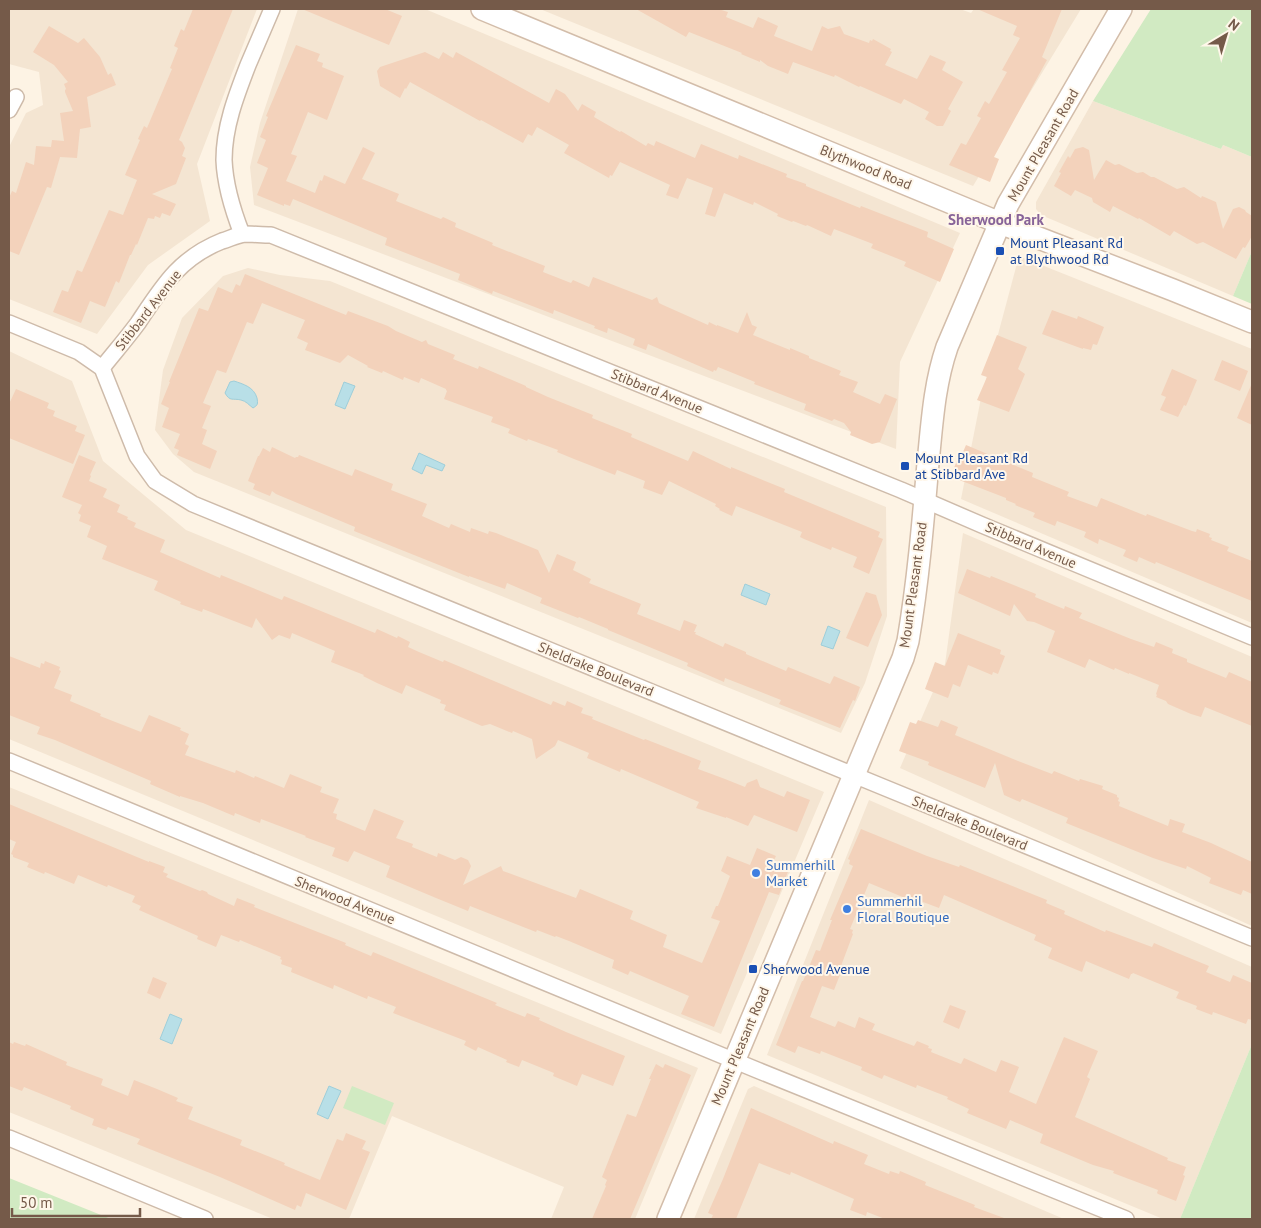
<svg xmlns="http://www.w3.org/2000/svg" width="1261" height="1228" viewBox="0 0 1261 1228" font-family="'PT Sans',sans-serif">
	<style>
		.residential { fill: #f4e5d2 }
		.green { fill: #d1eac2 }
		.water { fill: #b8dfe7; stroke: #9eced9 }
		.building { fill: #f3d2bb }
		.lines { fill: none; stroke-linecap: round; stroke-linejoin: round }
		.street-casing { stroke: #cebbaa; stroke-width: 18 }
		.secondary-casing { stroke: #d3bdaa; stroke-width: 24 }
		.street { stroke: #fff; stroke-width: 15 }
		.secondary { stroke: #fff; stroke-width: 21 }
		.transit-dot { fill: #1a4fb4; stroke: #fff7ea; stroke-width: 2 }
		.shop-dot { fill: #3f7fe0; stroke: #fff7ea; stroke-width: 2 }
		.labels { text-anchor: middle; stroke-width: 4; stroke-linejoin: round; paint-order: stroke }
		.street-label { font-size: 14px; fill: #755a49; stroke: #fff7ea }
		.transit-label { font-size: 14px; fill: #164399; stroke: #fff7ea; text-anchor: start }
		.shop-label { font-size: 14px; fill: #366cbe; stroke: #fff7ea; text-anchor: start }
		.neighbourhood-label { font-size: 15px; font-weight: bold; fill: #886499; stroke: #fff7ea }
	</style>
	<rect width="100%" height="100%" fill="#fdf3e4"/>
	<g class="residential">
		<path d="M9,9H257L197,164L210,221L148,265L97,334L9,299V147L26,113L43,105L39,72L9,64Z"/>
		<path d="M298,9H425L960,233L900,362L896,449L254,205L250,167L260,123Z"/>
		<path d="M540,9H960L971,13L974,9H1081L973,186Z"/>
		<path d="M1093,101L1221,149L1223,145L1252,157V251L1233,296L1041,215L1036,209V202Z"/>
		<path d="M1019,256L1252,349V623L961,499L981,398Z"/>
		<path d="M248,268L280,275L330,281L886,507L887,616L865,683L841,733L194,472L173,454L155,430L163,370L182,318L223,276Z"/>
		<path d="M9,351L72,381L103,461L186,530L824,792L721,1034L9,739Z"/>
		<path d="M963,533L1252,657V926L900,768L945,664Z"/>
		<path d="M9,787L698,1068L635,1219H551L564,1187L392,1116L349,1219H273L9,1112Z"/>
		<path d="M869,800L1252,967V1044L1180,1219H1163L767,1055Z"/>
		<path d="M754,1086L1064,1219H694L748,1089Z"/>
	</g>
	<g class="green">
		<path d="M1151,9H1252V157L1223,145L1221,149L1093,101Z"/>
		<path d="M1252,251V304L1233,296Z"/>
		<path d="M1252,1044V1219H1180Z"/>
		<path d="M352,1086L394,1103L385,1125L343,1108Z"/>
		<path d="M9,1178L111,1219H9Z"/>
	</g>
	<g class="water">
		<path d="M234,381C243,384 254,387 257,398C258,404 258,405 253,408C249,405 246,401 241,400C233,398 230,402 225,393L230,382Z"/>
		<path d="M344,382L355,386L345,409L335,405Z"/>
		<path d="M419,453L445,465L442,471L426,465L422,474L412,469Z"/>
		<path d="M745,584L770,594L766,605L741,595Z"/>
		<path d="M828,626L840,631L833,649L821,645Z"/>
		<path d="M170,1014L182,1019L172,1044L160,1039Z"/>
		<path d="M329,1086L341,1091L328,1119L317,1114Z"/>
	</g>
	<g class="building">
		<path d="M193,9H233L179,140L182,142L185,148L182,156L186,158L176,184L152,194L176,204L170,216L162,213L160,218L155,216L154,219L148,218L137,245L136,244L131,255H130L119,283L116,281L105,307L90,301L81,323L53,312L62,290L68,292L77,270L82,272L109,210L123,215L137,180L125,175L140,140L138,139L144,126L147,128L172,69L170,68L178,48L174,46L181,29L184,31Z"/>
		<path d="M302,9H385L402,16L389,45Z"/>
		<path d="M636,9H718L728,12L726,17L753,28L758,17L778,26L774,36L812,51L822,26L828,29L840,26L844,34L869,43L870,40L872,41L873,39L891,49L890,51L892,52L885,65L917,79L930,55L946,62L942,70L963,82L948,109L951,111L943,126H937L925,119L929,112L904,99L901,104L860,86L859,87L835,75L834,77L793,62L788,74L768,66L760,60V62L741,54L742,53L689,32L686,37Z"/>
		<path d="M977,9H1062L1042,57L1047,60L994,157L999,159L990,182L949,165L961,143L966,145L981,118L977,116L985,101L989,104L1007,72L1002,70L1020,38L1013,35L1017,26Z"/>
		<path d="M49,26L78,43L84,38L100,57L108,75L111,73L116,85L87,97L91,127L80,129L77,158L60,157L51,188L47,187L19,255L9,251V198L12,191L16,193L26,162L34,165L36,146L51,147L52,140L64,141L60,113L73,111L65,92V90L66,89L64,84L68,82L54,65L33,52Z"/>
		<path d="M296,45L320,54L317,61L323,63L322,67L344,76L327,120L308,112L291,154L297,156L286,181L315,193L320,180L322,181L324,175L345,184L363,147L375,153L362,179L399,194L396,201L441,219L443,217L456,223L455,227L493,243L492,245L545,266L543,272L571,283L573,280L589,287L593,277L652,300L657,297L659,303L663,305L708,325L709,322L717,326V325L738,333L747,312L752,325L757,327L753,335L790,350V348L809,356V358L841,371L839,375L858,382L853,392L880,404L885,394L897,399L880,442L872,444L850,435L851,432L844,423L834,419L832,421L804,410L806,404L754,384L755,382L718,367L716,371L714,370L713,372L648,344L646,350L633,345L635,339L608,328L607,333L594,328L595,326L554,310L553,314L493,291L492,294L458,280L460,274L385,245L387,238L293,199L290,206L284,204V206L257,195L268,168L257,163L266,140L260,137L268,117L266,116Z"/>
		<path d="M425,52L439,59L443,52L453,58L456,52L549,103L556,89L565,94L578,111L582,104L596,112L594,117L620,132L621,131L646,146L648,143L654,146L656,141L695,158L701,144L738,159L739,155L787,174L786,177L806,184V186L828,195L860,208L861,206L928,232L927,237L954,249L940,282L904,266L906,262L871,248L873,244L834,229L831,236L807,225L806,226L793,221L792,222L777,216L778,214L754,202L753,205L724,193L715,217L705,214L713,188L687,178L678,199L666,195L670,185L620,162L612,176L610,175L609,178L564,153L569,145L537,127L532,136L528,134L523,143L481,120L480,121L410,82L406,89L405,88L400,98L380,86L377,71L380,67Z"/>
		<path d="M1083,147L1089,150L1094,180L1106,160L1115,165L1119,164L1137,173L1143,172L1151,177H1154L1177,189L1184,187L1201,198L1202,196L1216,202L1223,229L1233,209L1239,207L1245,210L1246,212L1252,216V236L1245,248L1243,247L1236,259L1203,242L1197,244L1174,231L1170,236L1139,218L1138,219L1113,206L1110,212L1093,202L1092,198L1075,190L1071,196L1054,186L1061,173L1059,172L1068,156L1070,158L1075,149Z"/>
		<path d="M245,274L346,315L348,311L388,326L396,331L422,342L426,340L428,344L455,355L453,359L478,369L479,366L526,386V387L548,397L593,415L592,418L632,434L631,437L688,461L693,451L731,469V467L785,489L784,492L880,532L878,537L883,539L869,574L853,567L857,557L832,547L831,550L804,539L800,537L802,532L736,506L732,516L719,510L720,509L715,506L716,504L669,481L662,495L643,488L645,481L617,470L615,475L574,459L557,452L558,450L528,439L527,441L508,433L510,429L491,422L493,417L444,399L447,391L446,390V389L421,378L419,383L404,377L403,380L383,371L382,373L367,367L368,366L348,355L340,363L305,350L308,343L297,338L305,320L262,303L253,324L247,322L226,373L217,370L203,403L211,406L202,428L207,430L202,444L217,451L210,469L177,455L179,450L174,448L180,434L162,427L169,408L161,404L170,382H169L199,308L208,311L218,287L232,293L236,284L240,286Z"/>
		<path d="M1052,310L1077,319L1078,316L1104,327L1097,345L1093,344L1091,350L1083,348V349L1042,334Z"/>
		<path d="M997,335L1027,347L1018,369L1025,374L1009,412L977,400L987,377L981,375Z"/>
		<path d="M1222,360L1248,371L1240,391L1214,380Z"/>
		<path d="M1172,369L1197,380L1186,406L1184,405L1178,417L1160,410L1166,397L1161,395Z"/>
		<path d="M1252,383V425L1237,418Z"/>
		<path d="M16,389L49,403L47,408L55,411L53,416L77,426L75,431L85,435L73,464L9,438V404Z"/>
		<path d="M966,445L1033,473L1032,477L1069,492L1067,496L1097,507L1101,498L1146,516L1147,514L1192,531L1196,532L1197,529L1210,534L1209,537L1212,538L1211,540L1229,547L1227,551L1252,561V601L1156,562L1155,564L1139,557L1137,562L1123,556L1126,550L1099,539L1098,544L1084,537L1086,532L1057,521L1055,526L1033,517L1035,513L1015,505L1016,504L1006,500V498L954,478L955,477L951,475L961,451L963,452Z"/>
		<path d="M272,447L295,458L296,457H298L299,455L352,476L355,469L393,484L391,490L427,504L422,516L449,528L451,524L470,532L471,528L488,534L489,531L496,533L538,550L549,573L557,554L576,562L573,570L591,579L589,583L641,604L637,614L680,631L684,620L697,625L694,632H696L695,634L723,647L725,643L746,652V654L786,671L788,667L830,684L834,676L860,687L855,701L853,700L840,728L779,704L781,700L725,678L724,682L687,666L688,663L608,630V629L579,617L578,618L540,603L542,598L507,583L505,589L469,576V577L354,531L355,527L276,494L272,491L270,496L253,489L255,484L248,481L258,456H259L263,448L270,452Z"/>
		<path d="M79,455L96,462L90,475L91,476L89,481L107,489L103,497L120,505L117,512L128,517L127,519L136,523L134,527L165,540L160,552L220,578L221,575L282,600L284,596L375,633L377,629L397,638L398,636L410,642L408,647L419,652L443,662L444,660L551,705L553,701L565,706L567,701L583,708L581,713L593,717L592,719L644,740L645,739L701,761L698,769L725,779L745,787L747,783L757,779L760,787L784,797L787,791L810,800L797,832L754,815L748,826L726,817V818L696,808L699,802L621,769L620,772L587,758L589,753L558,740L555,746L536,759L532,739L513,731L512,733L490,724L482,726L444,710L446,705L440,703L441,700L406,685L402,694L377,683L363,676L364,675L331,662L335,651L292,633L290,639L279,635L272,640L256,618L252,628L203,609L202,612L180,604L181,602L154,590L158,581L102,559L107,546L87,537L91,526L79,521L81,515L78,513L82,505L62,497Z"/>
		<path d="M967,569L990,578L991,576L1036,594L1035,597L1064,609L1065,606L1082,613L1079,618L1131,639L1154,647L1156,642L1173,649L1172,653L1187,659V662L1226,678L1229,672L1252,682V726L1205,707L1201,717L1191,714L1168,704L1166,701L1156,697L1157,695L1156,694L1159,685L1129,673V674L1115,668L1114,670L1089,659L1085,668L1047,652L1055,631L1034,622L1027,621L1014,604L1010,616L958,593Z"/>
		<path d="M866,592L876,595L882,615L868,647L846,638Z"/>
		<path d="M958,633L1001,650L1000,654L1005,656L998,674L993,672L992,675L968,665L960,687L953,684L948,698L925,689L935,662L945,666Z"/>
		<path d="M9,656L40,668L41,663L44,664L45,661L60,667L59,670L61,671L54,688L72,695L70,701L101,714L100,716L141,732L149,715L181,728L180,730L189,734L185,744L189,746L185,755L235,773L236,770L254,778L255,776L284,788L290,774L322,787L320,792L339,799L333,813L337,814L336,819L365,831L374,809L404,821L396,838L413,844L412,847L437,857L438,853L455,860L461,857L468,860L471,866L463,885L501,866L503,871L576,898L580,889L633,911L630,919L667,935L663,947L702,963L720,921L711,918L716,906H718L730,876L721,871L727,856L750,865L757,848L776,856L773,862L789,869L779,895L769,892L714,1027L681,1014L689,996L630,971L628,975L612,968L614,960L569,941L556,936L555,937L537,930L536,932L470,906L468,911L436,898L386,877L390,866L354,851L348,862L332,856L335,848L305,837L306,836L261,819L260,823L235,813L234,816L203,803L180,796V797L150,784L151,781L55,740L37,734L40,727L9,715Z"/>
		<path d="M918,720L938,727L941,720L958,727L955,735L1018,761L1052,774L1054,771L1079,781L1080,779L1103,786L1102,789L1117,795V797L1119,798L1118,801L1120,802L1119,806L1168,826L1170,819L1185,824L1182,832L1211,843L1252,862V894L1243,890L1241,895L1209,883L1211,878L1187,866L1186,869L1153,858L1066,823L1068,818L1022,799L1020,802L1004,795L995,763L985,788L928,765L929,762L899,751L910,722L916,724Z"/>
		<path d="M9,804L149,862V861L165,867L163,872L168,874L166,877L200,891L202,890L207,892L208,894L234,906L237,898L255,905L254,907L346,943L345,945L371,956L373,952L497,1003L495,1005L525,1017L527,1013L540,1018L539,1020L566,1032L625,1056L613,1086L582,1074L577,1086L553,1076L554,1073L522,1060L519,1067L506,1062L507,1060L478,1047L476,1051L464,1045L466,1041L393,1013L396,1007L368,996L367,999L334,985L333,989L291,972L292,968L281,964L282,960L280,959L281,957L240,940L239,942L221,935L216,947L197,939L198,936L139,910L141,906L132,902L135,896L108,885L107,887L78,875L74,884L45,872L44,874L27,867L29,863L13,857V855L11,854L16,842L9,839Z"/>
		<path d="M861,829L927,856L959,867L960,865L1047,900L1046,903L1065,911L1064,914L1105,932L1106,930L1152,947L1154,943L1175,952L1209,966L1206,972L1230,982L1233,975L1252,983V1020L1248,1019L1246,1024L1213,1012L1212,1015L1196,1009L1197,1006L1176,998L1179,992L1133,973L1132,974H1131L1129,979L1086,961L1082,972L1048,958L1052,948L1034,940L1036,935L944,895L939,908L907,896L905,898L869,883L850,929L853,930L852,933L853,934L841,966L843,967L834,990L822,986L810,1017L835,1027L838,1021L855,1028L859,1017L875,1024L872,1030L914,1046L917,1041L929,1046L928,1048L932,1049L931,1052L961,1064L964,1058L996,1072L1001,1060L1019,1067L1009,1092L1036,1104L1064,1037L1098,1051L1087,1077L1090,1079L1075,1117L1168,1158L1167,1160L1186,1167L1183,1175L1185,1176L1176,1201L1158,1194L1157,1193L1158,1190L1113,1173L1114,1171L1093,1165L1040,1143L1043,1134L1010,1120L1006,1129L967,1113L969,1109L947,1099L948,1097L917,1085L916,1088L884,1075L882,1079L861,1070L862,1067L821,1051L820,1054L798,1046L795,1053L776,1045L802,981H803L816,950L820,951L832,920H830L853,866L849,864L850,860L848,859Z"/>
		<path d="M153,977L167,983L160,999L147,993Z"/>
		<path d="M950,1005L966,1011L959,1029L943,1022Z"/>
		<path d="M9,1042L13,1044L14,1042L25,1046L26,1044L67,1062L66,1065L103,1079L101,1085L128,1096L134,1080L157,1089L178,1098L176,1101L193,1107L188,1119L242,1140L240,1145L285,1163L284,1165L320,1180L337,1139L343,1141L346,1133L366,1141L362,1149L370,1152L346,1210L306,1193L301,1207L297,1205L295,1210L220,1177L137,1144L140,1139L108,1127L106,1130L92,1125L94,1119L70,1109L71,1106L24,1087L22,1091L9,1086Z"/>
		<path d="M656,1064L663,1068L665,1064L691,1075L630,1219H592L606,1186L605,1185L607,1180L602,1177L627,1114L636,1117L651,1079H649Z"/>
		<path d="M751,1108L833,1144L834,1141L868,1155L864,1164L889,1174L890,1171L899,1174L900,1171L926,1182L925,1185L975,1205L974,1207L1004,1218L1003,1219H885L867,1212L866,1216L850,1210L854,1199L791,1172L790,1175L759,1163L736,1219H711L713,1215L708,1213L723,1179Z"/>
	</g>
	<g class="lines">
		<defs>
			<g id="street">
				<path d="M9,110L16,97"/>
				<path d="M242,234C233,211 225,185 224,160C224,127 236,96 248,65C256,46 264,28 272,9"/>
				<path d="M9,323L79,352L102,368L137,456L155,481L193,504L883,787L1252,938"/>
				<path d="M102,368C114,353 127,338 138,323C162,287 179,258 222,241C229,239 237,235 244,234C253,234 262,235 271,235L901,490L982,525L1252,637"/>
				<path d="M9,761L757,1070L1126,1219"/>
				<path d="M9,1138L205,1219"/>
			</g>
			<g id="secondary">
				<path d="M482,9L1000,223L1173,290L1252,322"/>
				<path d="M668,1219L903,658L908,641C918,582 923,523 928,463C932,424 934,385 947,347L1008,204L1121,9"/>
			</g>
		</defs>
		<use href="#street" class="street-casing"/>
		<use href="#secondary" class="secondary-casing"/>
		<use href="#street" class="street"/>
		<use href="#secondary" class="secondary"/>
	</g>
	<g class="transit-dot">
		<rect x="995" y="246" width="10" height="10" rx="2.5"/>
		<rect x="900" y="461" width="10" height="10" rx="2.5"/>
		<rect x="748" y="964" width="10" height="10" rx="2.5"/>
	</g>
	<g class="shop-dot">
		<circle cx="756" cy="873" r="5"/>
		<circle cx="847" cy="909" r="5"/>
	</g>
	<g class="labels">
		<g class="street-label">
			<text transform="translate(1043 145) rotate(-60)" y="5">Mount Pleasant Road</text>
			<text transform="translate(866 167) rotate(22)" y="5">Blythwood Road</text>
			<text transform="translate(148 310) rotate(-52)" y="5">Stibbard Avenue</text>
			<text transform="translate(657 391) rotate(22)" y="5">Stibbard Avenue</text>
			<text transform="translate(1031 545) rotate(23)" y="5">Stibbard Avenue</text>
			<text transform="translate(913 585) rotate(-82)" y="5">Mount Pleasant Road</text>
			<text transform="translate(596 669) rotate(22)" y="5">Sheldrake Boulevard</text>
			<text transform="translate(970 823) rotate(22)" y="5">Sheldrake Boulevard</text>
			<text transform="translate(345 900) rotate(22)" y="5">Sherwood Avenue</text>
			<text transform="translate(740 1046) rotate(-67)" y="5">Mount Pleasant Road</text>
		</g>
		<g class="transit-label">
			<text x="1010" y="248">Mount Pleasant Rd<tspan x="1010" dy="16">at Blythwood Rd</tspan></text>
			<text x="915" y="463">Mount Pleasant Rd<tspan x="915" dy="16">at Stibbard Ave</tspan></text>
			<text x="763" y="974">Sherwood Avenue</text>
		</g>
		<g class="shop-label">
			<text x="766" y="870">Summerhill<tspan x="766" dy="16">Market</tspan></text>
			<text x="857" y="906">Summerhil<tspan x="857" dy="16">Floral Boutique</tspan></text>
		</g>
		<g class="neighbourhood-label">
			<text x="996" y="225">Sherwood Park</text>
		</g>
	</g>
	<rect width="1261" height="1228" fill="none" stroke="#755a49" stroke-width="20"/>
	<g transform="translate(1226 35) rotate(38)" stroke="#fff7ea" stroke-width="4" paint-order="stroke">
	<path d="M0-4L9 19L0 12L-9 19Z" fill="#755a49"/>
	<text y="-8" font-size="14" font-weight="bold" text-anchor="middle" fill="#755a49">N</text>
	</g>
	<path d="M12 1208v8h128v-8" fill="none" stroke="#755a49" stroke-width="2.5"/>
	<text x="20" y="1208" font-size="15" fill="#755a49" stroke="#fff7ea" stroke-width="4" paint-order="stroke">50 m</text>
</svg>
